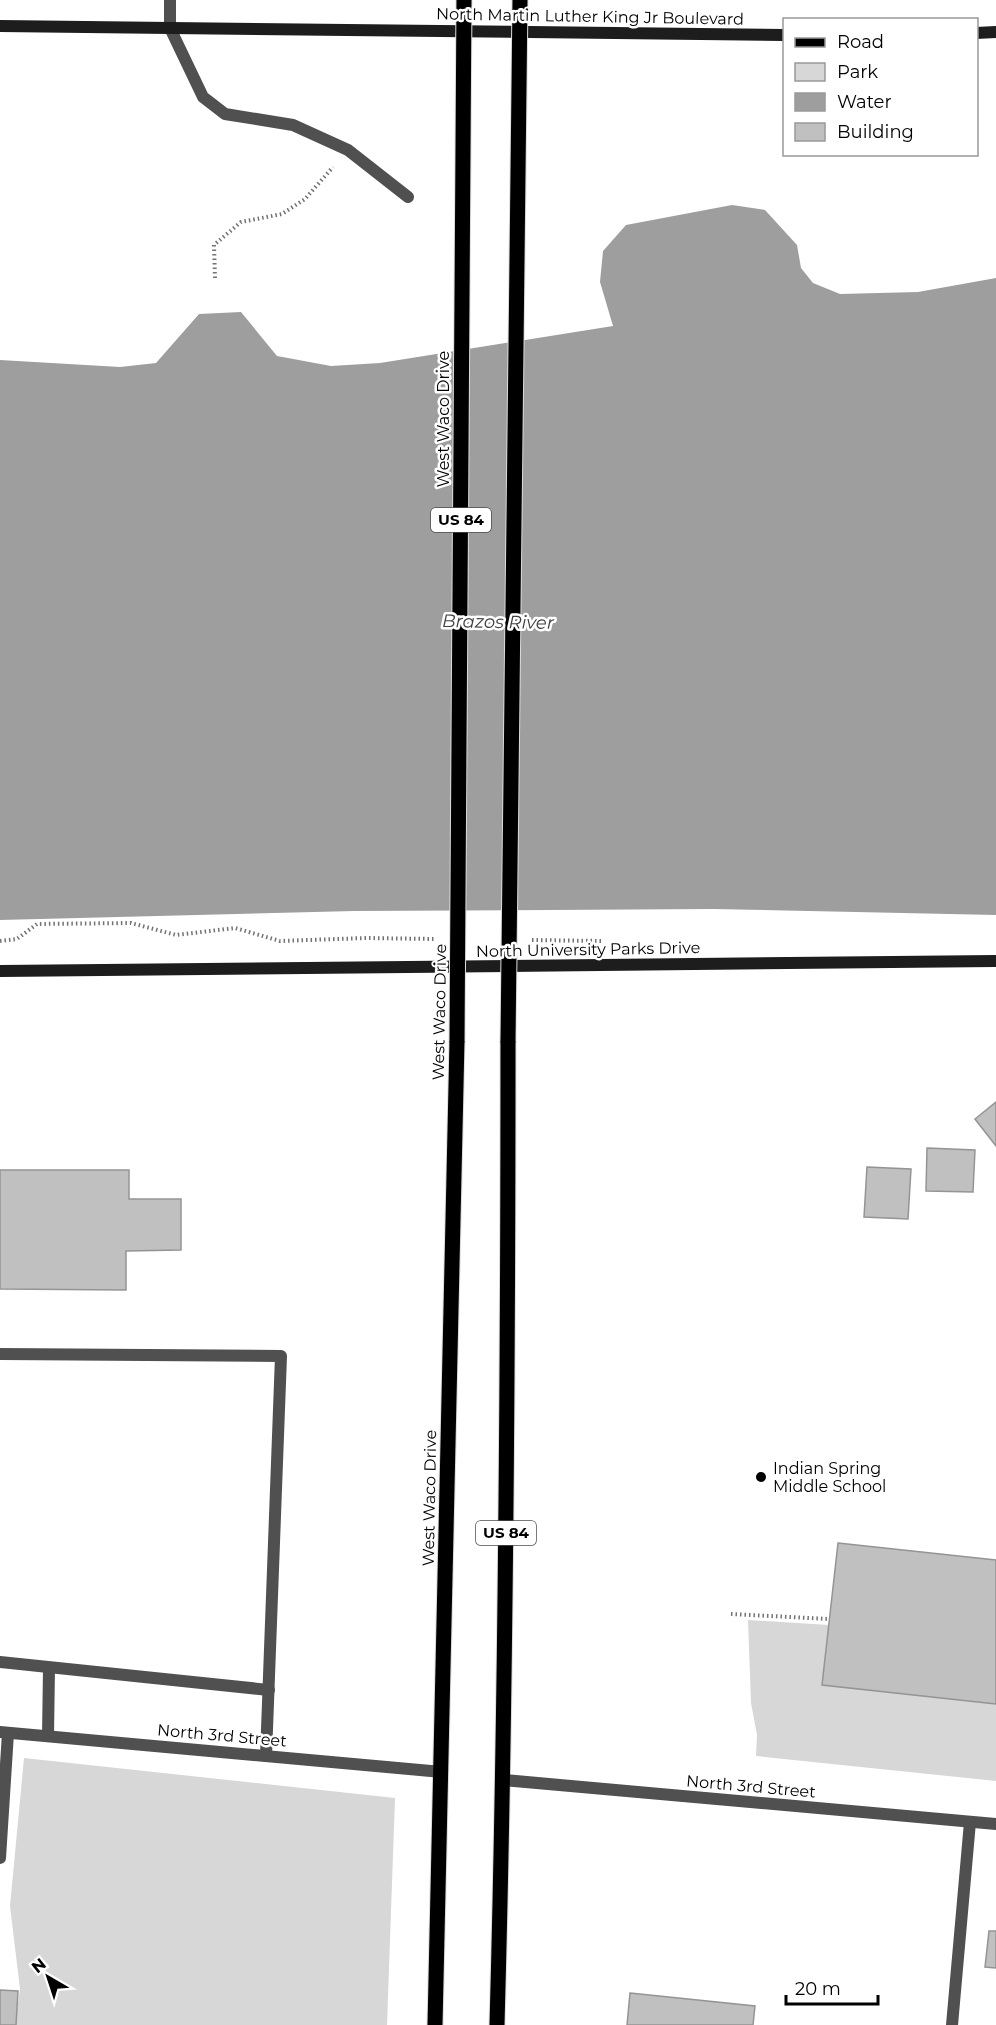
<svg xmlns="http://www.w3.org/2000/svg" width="996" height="2025" viewBox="0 0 996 2025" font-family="Montserrat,sans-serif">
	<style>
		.green { fill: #d7d7d7 }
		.water { fill: #9e9e9e }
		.building { fill: #c0c0c0; stroke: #949494; stroke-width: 1.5 }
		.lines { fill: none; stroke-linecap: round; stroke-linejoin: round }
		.primary-casing { stroke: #dbdbdb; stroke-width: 17 }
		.path { stroke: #727272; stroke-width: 4; stroke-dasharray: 1.5 3; stroke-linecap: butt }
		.lane { stroke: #505050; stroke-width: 12 }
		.street { stroke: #505050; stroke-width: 12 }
		.secondary { stroke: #1d1d1d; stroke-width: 12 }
		.primary { stroke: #000; stroke-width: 15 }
		.primary-bridge-casing { stroke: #dbdbdb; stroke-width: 17; stroke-linecap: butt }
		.primary-bridge { stroke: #000; stroke-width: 15 }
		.poi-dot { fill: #000; stroke: #fff; stroke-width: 2 }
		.labels { text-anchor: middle; stroke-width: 5; stroke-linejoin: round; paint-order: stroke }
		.shield { fill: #fff; stroke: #4c4c4c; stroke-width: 1.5 }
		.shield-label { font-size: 15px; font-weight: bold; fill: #000 }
		.street-label { font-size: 16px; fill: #000; stroke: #fff }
		.poi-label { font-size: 16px; fill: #000; stroke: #fff; text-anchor: start }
		.water-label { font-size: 18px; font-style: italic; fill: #3f3f3f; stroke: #fff }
	</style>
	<rect width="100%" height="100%" fill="#fff"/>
	<g class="green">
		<path d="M748,1620L829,1625L822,1685L996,1704V1781L756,1756L757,1735L751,1703Z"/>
		<path d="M24,1758L395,1798L387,2025H15L20,1989L10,1906Z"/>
	</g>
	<path class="water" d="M732,205L765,210L797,245L801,268L813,283L840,294L918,292L996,278V915L713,909L354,911L0,920V360L120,367L156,363L199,314L241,312L277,356L331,366L380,363L613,326L600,282L603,251L626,225Z"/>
	<g class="building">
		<path d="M996,1102V1146L975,1119Z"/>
		<path d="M927,1148L975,1150L973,1192L926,1191Z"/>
		<path d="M867,1167L911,1169L908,1219L864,1217Z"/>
		<path d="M0,1170H129V1199H181V1250L126,1251V1290L0,1289Z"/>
		<path d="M838,1543L996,1560V1704L822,1685Z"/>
		<path d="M989,1931H996V1968L985,1967Z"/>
		<path d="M0,1990L18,1991L16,2025H0Z"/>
		<path d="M630,1993L755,2006L753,2025H627Z"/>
	</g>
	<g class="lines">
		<defs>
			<g id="primary">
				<path d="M435,2025L457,1041"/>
				<path d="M497,2025C506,1697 508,1369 508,1041"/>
			</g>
		</defs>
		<use href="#primary" class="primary-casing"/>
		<g class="path">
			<path d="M215,278L214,245L241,222L282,214L305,199L333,167"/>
			<path d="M532,940L602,941"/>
			<path d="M0,941L17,939L37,924L131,923L176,935L235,928L280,941L366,938L434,939"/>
			<path d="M731,1614L829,1619"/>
		</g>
		<g class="lane">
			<path d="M170,28L203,97L225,114L293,125L348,150L408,197"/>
			<path d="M0,1354L281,1356L266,1756"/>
			<path d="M0,1662L269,1690"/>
			<path d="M48,1736L49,1668"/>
			<path d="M0,1858L8,1733"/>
		</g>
		<g class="street">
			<path d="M170,0V28"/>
			<path d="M0,1732L442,1772"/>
			<path d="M504,1780L996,1824"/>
			<path d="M952,2025L970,1822"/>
		</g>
		<g class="secondary">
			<path d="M0,26L784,35"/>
			<path d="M976,33L996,32"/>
			<path d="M0,971L996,961"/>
		</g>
		<use href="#primary" class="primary"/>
		<defs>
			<g id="primary-bridge">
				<path d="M457,1041L464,0"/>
				<path d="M508,1041L520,0"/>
			</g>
		</defs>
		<use href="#primary-bridge" class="primary-bridge-casing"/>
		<use href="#primary-bridge" class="primary-bridge"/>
	</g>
	<circle class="poi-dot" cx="761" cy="1477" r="6"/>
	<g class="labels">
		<g class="shield">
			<rect x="431" y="508" width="60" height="24" rx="4.5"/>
			<rect x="476" y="1521" width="60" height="24" rx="4.5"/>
		</g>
		<g class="shield-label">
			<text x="461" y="525">US 84</text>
			<text x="506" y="1538">US 84</text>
		</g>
		<g class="street-label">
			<text transform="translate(590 16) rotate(1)" y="6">North Martin Luther King Jr Boulevard</text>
			<text transform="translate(443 419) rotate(-90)" y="6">West Waco Drive</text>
			<text transform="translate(588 949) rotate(-1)" y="6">North University Parks Drive</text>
			<text transform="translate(439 1012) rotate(-89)" y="6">West Waco Drive</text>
			<text transform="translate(429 1498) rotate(-89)" y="6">West Waco Drive</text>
			<text transform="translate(222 1735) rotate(5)" y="6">North 3rd Street</text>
			<text transform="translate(751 1786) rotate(5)" y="6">North 3rd Street</text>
		</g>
		<g class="poi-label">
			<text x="773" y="1474">Indian Spring<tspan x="773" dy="18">Middle School</tspan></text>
		</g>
		<g class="water-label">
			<text transform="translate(498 622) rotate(1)" y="6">Brazos River</text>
		</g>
	</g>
	<rect x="783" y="18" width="195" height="138" fill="#ffffff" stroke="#999999" stroke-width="1.5"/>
	<rect x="795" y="38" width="30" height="9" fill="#000000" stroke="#999999" stroke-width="1.5"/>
	<text x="837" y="48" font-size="18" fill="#000000">Road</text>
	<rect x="795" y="63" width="30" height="18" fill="#d7d7d7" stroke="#999999" stroke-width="1.5"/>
	<text x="837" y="78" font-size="18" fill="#000000">Park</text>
	<rect x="795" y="93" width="30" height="18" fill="#9e9e9e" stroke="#999999" stroke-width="1.5"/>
	<text x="837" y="108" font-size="18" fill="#000000">Water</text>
	<rect x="795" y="123" width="30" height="18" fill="#c0c0c0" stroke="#999999" stroke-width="1.5"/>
	<text x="837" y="138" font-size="18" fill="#000000">Building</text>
	<g transform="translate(48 1977) rotate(321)" stroke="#ffffff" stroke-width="4.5" paint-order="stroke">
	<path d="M0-4.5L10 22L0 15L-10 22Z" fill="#000000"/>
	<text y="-9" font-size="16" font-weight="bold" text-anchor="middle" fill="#000000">N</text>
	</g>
	<path d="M786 1995v9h92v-9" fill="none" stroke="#000000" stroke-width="3"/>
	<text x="795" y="1995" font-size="18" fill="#000000" stroke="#ffffff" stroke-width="4.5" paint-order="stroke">20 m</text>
</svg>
